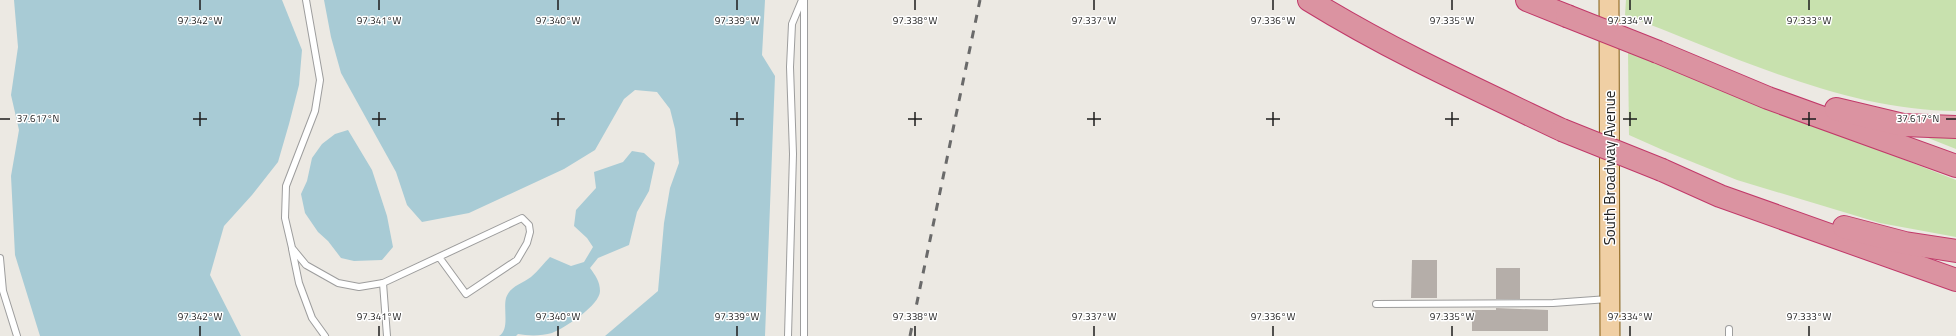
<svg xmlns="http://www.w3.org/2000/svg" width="1956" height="336" viewBox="0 0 1956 336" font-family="'Titillium Web',sans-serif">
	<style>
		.grass { fill: #c8e1ae }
		.water { fill: #a8cbd5 }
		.building { fill: #b5aea9 }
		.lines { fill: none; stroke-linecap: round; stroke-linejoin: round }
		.lane-casing { stroke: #9d9d9d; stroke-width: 8 }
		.primary-casing { stroke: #835c12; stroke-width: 21 }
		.highway-casing { stroke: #c13969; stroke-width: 24 }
		.lane { stroke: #fff; stroke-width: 6 }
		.primary { stroke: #f0cfa4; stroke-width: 19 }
		.highway { stroke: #db93a1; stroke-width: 22 }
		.rail { stroke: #6a6a6a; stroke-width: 3; stroke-dasharray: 8 8; stroke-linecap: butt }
		.highway-bridge-casing { stroke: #c13969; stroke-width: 24; stroke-linecap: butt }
		.highway-bridge { stroke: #db93a1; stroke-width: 22 }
		.ticks { fill: none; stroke: #1c1c1c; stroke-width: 1.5 }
		.labels { text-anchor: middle; stroke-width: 3; stroke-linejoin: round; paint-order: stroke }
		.street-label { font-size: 15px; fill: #1c1c1c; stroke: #fff }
		.ticks-label { font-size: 10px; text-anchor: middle; fill: #1c1c1c; stroke: #fff; stroke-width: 3; stroke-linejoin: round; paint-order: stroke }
	</style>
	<rect width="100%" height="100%" fill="#ece9e3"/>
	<g class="grass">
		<path d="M1626,0H1956V111C1844,111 1729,54 1625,15Z"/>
		<path d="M1628,52L1956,180V237L1880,223L1737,180L1665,151L1629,135Z"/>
		<path d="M1913,132L1956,135V149Z"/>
	</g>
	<g class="water">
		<path d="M14,0H282L302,50L299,85L289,124L278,162L252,195L224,226L210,275L241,336H40L15,255L11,176L19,130L11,95L18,47Z"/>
		<path d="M324,0H765L762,55L775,76L765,336H605L658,291L664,223L670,188L679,163L675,129L670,109L657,92L635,90L624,99L595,150L564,169L469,213L422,222L407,205L396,172L341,73L331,37Z"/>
		<path d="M348,130L372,170L387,216L393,247L382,260L354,261L341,258L328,241L318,232L305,213L301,194L307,181L312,158L322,144L335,134Z"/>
		<path d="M632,151L644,153L655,163L649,191L637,212L629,245L598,258L590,268C595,275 600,281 600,291C600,305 565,328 552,333C542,336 528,336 518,334L516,336H499C510,329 503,310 506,298C510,286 522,284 531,277C538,271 544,263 550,257L571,266L584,262L593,247L587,238L574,226L576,210L596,188L594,172L623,162Z"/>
	</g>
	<g class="building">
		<path d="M1412,260H1437V298H1411Z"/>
		<rect x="1496" y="268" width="24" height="31"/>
		<path d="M1496,308L1548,310V331H1472V310H1496Z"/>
	</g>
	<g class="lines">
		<defs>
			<g id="lane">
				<path d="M306,0L320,80L315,111L286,186L285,218L292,248L306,265L338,283L359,287L383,283L522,218L529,225L530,232L527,243L517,260L466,294L439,257"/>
				<path d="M804,0V336"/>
				<path d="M292,249L299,283L312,318L325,336"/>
				<path d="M0,258L3,291L17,336"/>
				<path d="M383,283L387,336"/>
				<path d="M1376,304L1553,303L1608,299"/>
				<path d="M788,336L793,154L790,67L792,24L802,0"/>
				<path d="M1729,336V329"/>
			</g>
			<path id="primary" d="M1609,0L1610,336"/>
			<g id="highway">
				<path d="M1309,0C1390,50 1476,89 1562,130"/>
				<path d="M1527,0L1567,16"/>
				<path d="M1658,52L1768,98L1956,166"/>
				<path d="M1836,109L1903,125L1956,127"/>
				<path d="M1662,170L1720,196L1956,280"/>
				<path d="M1844,227L1905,243L1956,251"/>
			</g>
		</defs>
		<use href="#lane" class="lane-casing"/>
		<use href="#primary" class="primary-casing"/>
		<use href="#highway" class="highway-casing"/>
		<use href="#lane" class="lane"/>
		<use href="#primary" class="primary"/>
		<use href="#highway" class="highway"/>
		<path class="rail" d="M910,336L980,0"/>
		<defs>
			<g id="highway-bridge">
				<path d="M1567,16L1658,52"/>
				<path d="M1562,130L1662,170"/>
			</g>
		</defs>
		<use href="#highway-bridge" class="highway-bridge-casing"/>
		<use href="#highway-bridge" class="highway-bridge"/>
	</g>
	<path class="ticks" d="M200,0V10M379,0V10M558,0V10M737,0V10M915,0V10M1094,0V10M1273,0V10M1452,0V10M1630,0V10M1809,0V10M200,112V126M379,112V126M558,112V126M737,112V126M915,112V126M1094,112V126M1273,112V126M1452,112V126M1630,112V126M1809,112V126M0,119H10M193,119H207M372,119H386M551,119H565M730,119H744M908,119H922M1087,119H1101M1266,119H1280M1445,119H1459M1623,119H1637M1802,119H1816M1946,119H1956M200,326V336M379,326V336M558,326V336M737,326V336M915,326V336M1094,326V336M1273,326V336M1452,326V336M1630,326V336M1809,326V336"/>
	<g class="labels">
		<g class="street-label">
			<text transform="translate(1610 168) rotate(-90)" y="5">South Broadway Avenue</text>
		</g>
	</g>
	<g class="ticks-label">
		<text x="200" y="24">97.342°W</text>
		<text x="379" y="24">97.341°W</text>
		<text x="558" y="24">97.340°W</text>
		<text x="737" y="24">97.339°W</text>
		<text x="915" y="24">97.338°W</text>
		<text x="1094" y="24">97.337°W</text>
		<text x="1273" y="24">97.336°W</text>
		<text x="1452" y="24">97.335°W</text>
		<text x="1630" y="24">97.334°W</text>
		<text x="1809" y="24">97.333°W</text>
		<text x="38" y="122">37.617°N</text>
		<text x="1918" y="122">37.617°N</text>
		<text x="200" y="320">97.342°W</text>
		<text x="379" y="320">97.341°W</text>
		<text x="558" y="320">97.340°W</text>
		<text x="737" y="320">97.339°W</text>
		<text x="915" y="320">97.338°W</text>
		<text x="1094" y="320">97.337°W</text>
		<text x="1273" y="320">97.336°W</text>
		<text x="1452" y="320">97.335°W</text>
		<text x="1630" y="320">97.334°W</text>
		<text x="1809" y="320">97.333°W</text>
	</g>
</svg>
